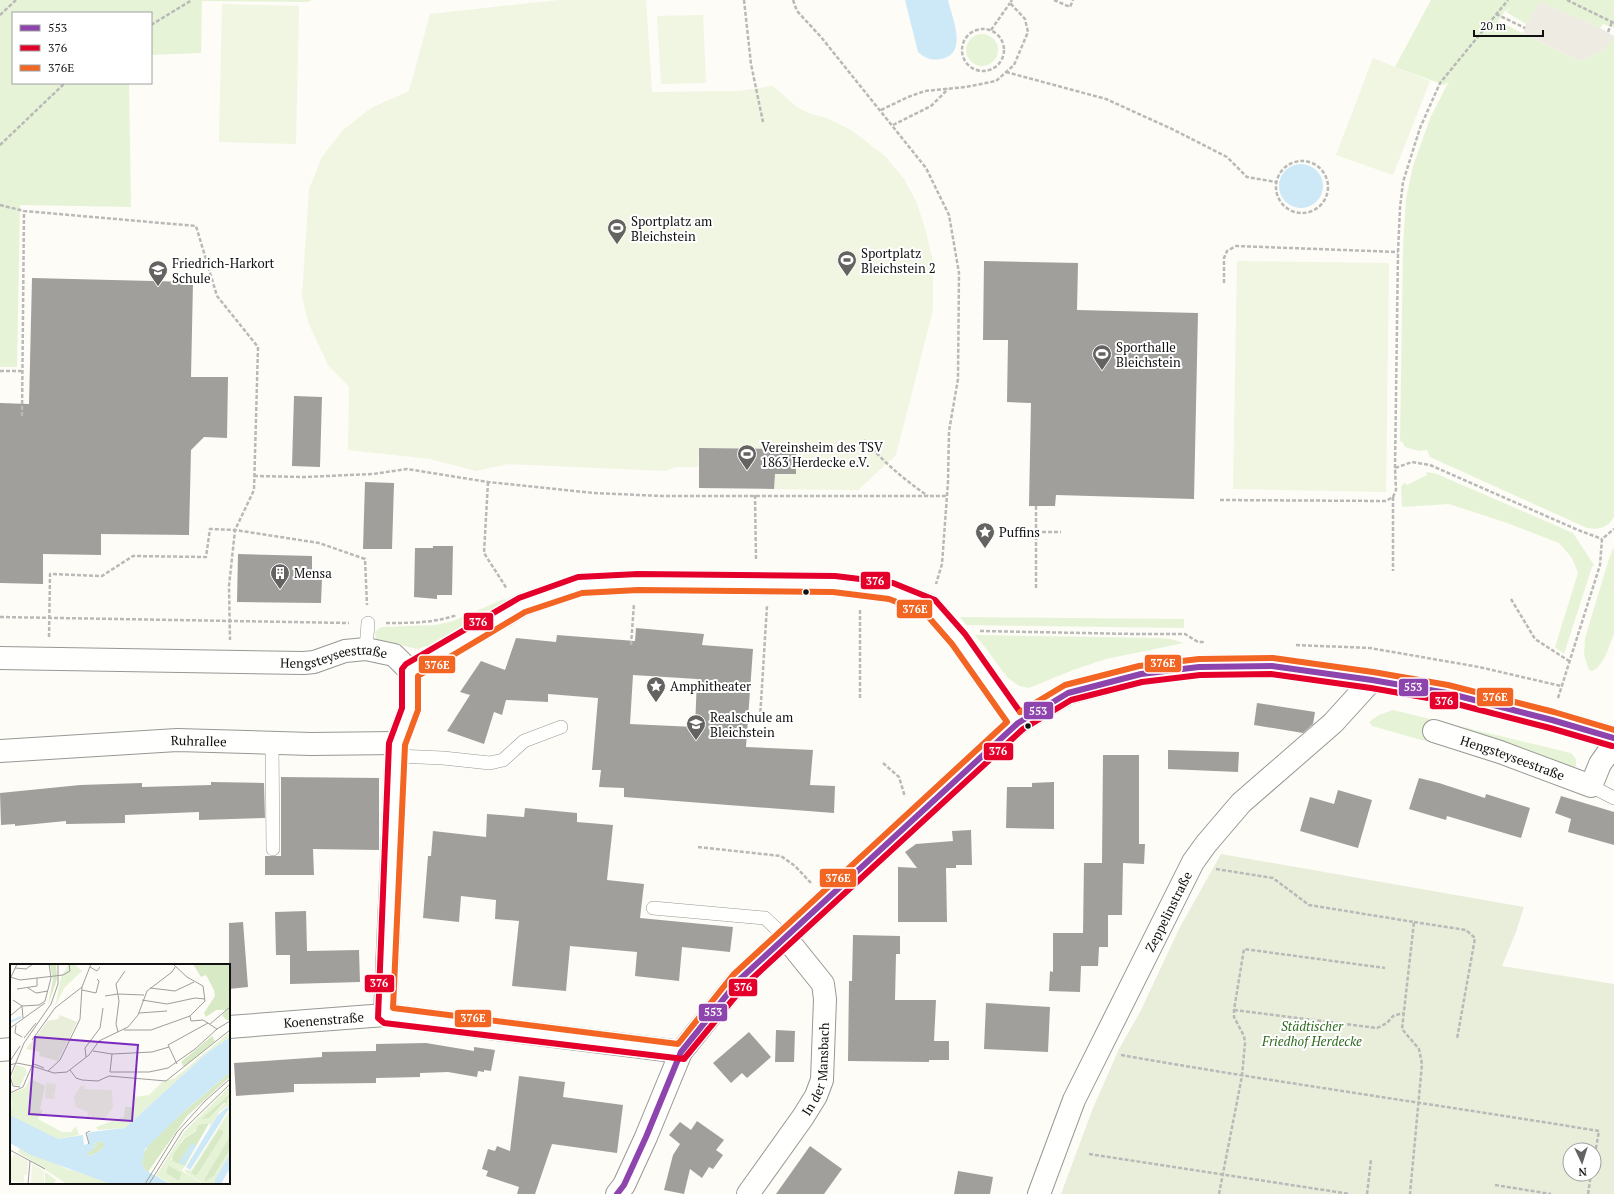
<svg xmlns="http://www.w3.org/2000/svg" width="1614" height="1194" viewBox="0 0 1614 1194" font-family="'PT Serif',serif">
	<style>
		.green { fill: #e7f3d7 }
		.cemetery { fill: #e9eedb; fill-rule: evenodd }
		.pitch { fill: #f0f6e1 }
		.plaza { fill: #edebe2 }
		.water { fill: #cde8f7 }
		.building { fill: #a19f9c; fill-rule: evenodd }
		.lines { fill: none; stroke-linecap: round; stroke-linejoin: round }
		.service-casing { stroke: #979795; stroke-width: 14 }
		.minor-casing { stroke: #979795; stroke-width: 24 }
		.path { stroke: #b9b9b8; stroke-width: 2.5; stroke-dasharray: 4 2; stroke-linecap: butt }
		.service { stroke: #fffffe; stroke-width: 13 }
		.minor { stroke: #fffffe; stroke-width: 22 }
		.bus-1-casing { stroke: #fff; stroke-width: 9 }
		.bus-2-casing { stroke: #fff; stroke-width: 9 }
		.bus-3-casing { stroke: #fff; stroke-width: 9 }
		.bus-1 { stroke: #8e44ad; stroke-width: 6 }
		.bus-2 { stroke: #e4002b; stroke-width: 6 }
		.bus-3 { stroke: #f26522; stroke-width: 6 }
		.bus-dot { fill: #111; stroke: #fff; stroke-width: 1.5 }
		.labels { text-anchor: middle; stroke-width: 4; stroke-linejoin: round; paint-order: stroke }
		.poi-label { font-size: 13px; fill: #111; stroke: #fff; text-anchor: start }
		.street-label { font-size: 13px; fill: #111; stroke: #fff }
		.park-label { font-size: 13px; font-style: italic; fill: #2f6b1f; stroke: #fff }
		.inset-river { fill: none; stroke: #cde8f7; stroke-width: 2 }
		.inset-road { fill: none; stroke: #9f9e9b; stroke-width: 1 }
		.view { fill: #7b2cbf; fill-opacity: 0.15; stroke: #7b2cbf; stroke-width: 2 }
		.inset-edge { fill: none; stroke: #111; stroke-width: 2 }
		.line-badge { stroke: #fff; stroke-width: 1.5 }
		.badge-label { font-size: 11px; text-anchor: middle; font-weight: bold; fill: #fff }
	</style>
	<rect width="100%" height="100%" fill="#fdfcf7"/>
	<g class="green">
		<path d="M0,0H312L307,2L202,1L201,53L151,55V13H13V83H129L131,207L20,205L17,367H0Z"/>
		<path d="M1431,0H1614V28L1603,24L1600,28L1540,2L1526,24L1506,12L1512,6L1505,11L1498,21L1579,61L1605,49L1614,35V517C1607,528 1600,530 1587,528L1430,457L1427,450L1419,451L1405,447L1403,443L1400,441L1403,247L1406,199L1413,166L1431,116L1449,81L1444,85L1395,67Z"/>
		<circle cx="982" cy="50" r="16"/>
		<path d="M1426,472L1437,474L1573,533L1594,565L1592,567L1564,654L1555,647L1578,573L1572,558L1559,543L1507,523L1449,504L1402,507L1401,487L1403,484L1405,483L1407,485L1427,475Z"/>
		<path d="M1614,547V634L1605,657L1598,667L1593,671L1589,670L1584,655L1585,638L1609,559Z"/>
		<path d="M504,599L507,600L508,602L437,643L417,649L376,639L375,632L381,627L436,625L453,621Z"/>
		<path d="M960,617L1184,619V628L966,625Z"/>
		<path d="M975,635L1161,638L1171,639L1184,643L1106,659L1073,670L1029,688L1019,686L1008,678L1000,668L988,651Z"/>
		<path d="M1393,710L1571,753L1576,759V766L1571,769L1433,724L1425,741L1372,726L1369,722L1379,715Z"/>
	</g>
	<path class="cemetery" d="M1221,854L1524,907L1516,932L1502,966L1614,984V1194H1061L1093,1108L1119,1049L1140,1012L1180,927ZM1570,1150H1594V1174H1570Z"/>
	<g class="pitch">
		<path d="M559,0H646L652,92L739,91L773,86L797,107L806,112L829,119L851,130L885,156L904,179L916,201L925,228L933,261V310L896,455L858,490L774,489L775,474H796V449L699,448L698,467H676L666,471L508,464L476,471L430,459L348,450L349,387L328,365L308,322L302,296L309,189L322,157L342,131L371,108L409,91L430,14Z"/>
		<path d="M222,4L299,6L296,144L219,142Z"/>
		<path d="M703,15L706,83L661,84L657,16Z"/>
		<path d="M1373,58L1430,81L1393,175L1336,155Z"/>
		<path d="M1237,261L1389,263L1386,492L1233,489Z"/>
	</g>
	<path class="plaza" d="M1540,2L1600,28L1614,36L1605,49L1579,61L1523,33L1526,24Z"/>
	<g class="water">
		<path d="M905,0H948C952,18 969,54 941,59C931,61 925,58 918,52Z"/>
		<circle cx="1301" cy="186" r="22"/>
	</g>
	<g class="building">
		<path d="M984,261L1078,263L1077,310L1198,313L1194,499L1056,495L1055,506H1029L1031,403L1007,402L1008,340H983Z"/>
		<path d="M32,278L193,282L191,377H228L227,438L204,437L191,450L189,535L101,534V555L43,554V584L0,583V403L29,404Z"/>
		<path d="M294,396L322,397L320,467L292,466Z"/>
		<path d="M699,448L796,449V474H775L774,489L699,488Z"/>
		<path d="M365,482L394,483L392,549H363Z"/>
		<path d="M433,546H453L452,595H437V599L414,597L415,548H433Z"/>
		<path d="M238,554L312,556V578H322L321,603L237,602Z"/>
		<path d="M636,628L704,634L702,645L753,649L746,747L813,750L810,785L835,786L834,813L624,797V788L599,787L601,770H592L598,698L548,694V702L506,700L502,715L494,712L484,744L447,731L470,695L460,692L481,661L505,670L516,638L556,642L557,635L635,641ZM633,675L697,679L695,727L630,724Z"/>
		<path d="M1257,703L1315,712L1313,724L1303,733L1254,725Z"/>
		<path d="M1168,750L1239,752L1238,772L1168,769Z"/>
		<path d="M1103,755H1139V844H1145L1144,864L1123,863L1122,915H1108V947H1099L1098,966H1081L1080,992L1049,991L1050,971L1053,972V933H1083L1084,863H1102Z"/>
		<path d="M281,777L379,778V850L313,849L314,875H265V856H281Z"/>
		<path d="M1419,778L1439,783L1485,798L1486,794L1530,808L1521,838L1447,816L1446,820L1409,809Z"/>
		<path d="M211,782L264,783L265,818L199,820V812L125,815V823L66,824V821L15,826V824L1,825L0,793L80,785L142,783V787L211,785Z"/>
		<path d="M1054,782V829L1006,828L1007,787H1032V783Z"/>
		<path d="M1338,790L1372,800L1358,848L1300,831L1310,797L1334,804Z"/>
		<path d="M1561,796L1614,812V845L1568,832L1571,819L1555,813Z"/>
		<path d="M525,808L577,813V822L613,825L607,880L644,884L640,918L733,927L730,952L682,947L679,981L635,976L637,952L570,946L566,991L512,986L519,921L495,919L496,900L461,896L459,922L423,918L428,856H431L433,831L486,837L487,814L524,817Z"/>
		<path d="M971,830L972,865H956V868H946L947,922H898V867L917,868L905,852L916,844L953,841L952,831Z"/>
		<path d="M306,911L307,951L359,950L360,982L290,984V955H276L275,912Z"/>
		<path d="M243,922L248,987L229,989V923Z"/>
		<path d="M853,935L900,936V954H896L895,1000H936L934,1041H949V1060H929V1062L848,1061L849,981H852Z"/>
		<path d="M986,1003L1050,1007L1048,1052L984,1049Z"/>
		<path d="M776,1030L795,1031L794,1062H775Z"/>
		<path d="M749,1032L771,1057L747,1078L742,1073L731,1083L713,1063Z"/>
		<path d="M426,1043L474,1051V1047L495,1050L491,1071L484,1070V1072L478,1071L477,1077L448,1072L420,1073V1077L376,1078V1083L294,1084V1092L236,1096L234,1063L322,1057V1052L376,1051V1044Z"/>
		<path d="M519,1076L565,1082L563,1097L623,1105L617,1153L552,1144L535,1194H517L519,1187L486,1176L488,1171L482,1169L488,1149L495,1151L497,1146L510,1151Z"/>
		<path d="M697,1121L724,1140L716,1150L723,1155L713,1169L709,1167L702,1178L690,1169L684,1194L664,1190L673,1155L680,1144L669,1135L680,1122L691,1130Z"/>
		<path d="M810,1146L842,1169L824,1194H776Z"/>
		<path d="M958,1171L993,1177L990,1194H954Z"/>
	</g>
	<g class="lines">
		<defs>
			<g id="service">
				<path d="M366,649L368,623"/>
				<path d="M272,743L273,849"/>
				<path d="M397,756L443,758L490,763L503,760L524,741L561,727"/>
				<path d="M1591,786L1614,798"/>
				<path d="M653,908L765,918L786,938"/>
			</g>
			<g id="minor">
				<path id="s1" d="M0,658L304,663L314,662L345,651L366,649L394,655L410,671"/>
				<path d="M410,671L522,605L580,585L638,582L834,584L891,591L930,606L958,639L1018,723"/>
				<path id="s2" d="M1434,731L1500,752L1591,786L1600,764L1614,744"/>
				<path id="s3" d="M0,751L177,740L311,744L397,743"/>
				<path d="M385,1015L397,743L410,709V671"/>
				<path id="s4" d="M229,1027L385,1015L681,1052"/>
				<path d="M0,1050L11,1049"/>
				<path d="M617,1194L624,1185L646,1137L681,1052L738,981L1018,723L1068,693L1141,674L1199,667L1272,666L1372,680L1447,693L1552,720L1614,738"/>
				<path id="s5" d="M748,1194L803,1117L816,1096L822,1080L825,999L823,984L786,938"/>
				<path id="s6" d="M1039,1194L1074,1100L1193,862L1206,844L1241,803L1333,723L1372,680"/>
			</g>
		</defs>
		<use href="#service" class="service-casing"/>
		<use href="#minor" class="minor-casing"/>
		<g class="path">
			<path d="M744,0L751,64L763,122"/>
			<path d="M793,0L797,11L821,37L926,168L949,215L959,273L958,379L949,431L948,482L942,564L936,584"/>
			<path d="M1054,0L1070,7L1073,0"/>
			<path d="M1567,0L1614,23"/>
			<path d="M1496,14L1525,28"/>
			<path d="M0,15L16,0"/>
			<path d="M151,25L192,0"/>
			<circle cx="983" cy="50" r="21"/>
			<path d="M991,30L1010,3"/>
			<path d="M1608,32L1612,22"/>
			<path d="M1006,72L1106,99L1174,130L1227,157L1247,177L1276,182"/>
			<path d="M881,110L908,97L925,91L966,87L996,81L1014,65L1028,32L1025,19L1010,3L1012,0"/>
			<path d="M893,125L931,106L948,89"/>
			<path d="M0,145L65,83"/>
			<circle cx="1302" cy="187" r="26"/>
			<path d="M0,205L24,211L196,226L217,296L258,347L254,490L235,530L229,586L230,640"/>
			<path d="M1224,283V258L1227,251L1236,246L1398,252"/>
			<path d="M0,371H23"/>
			<path d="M22,416L24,211"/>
			<path d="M864,440C885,463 902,478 928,496"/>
			<path d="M1395,468L1398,252L1400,208L1403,182L1420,128L1440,83L1508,0"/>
			<path d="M254,476L305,477L373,474L407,469L488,482L594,493L661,496H946"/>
			<path d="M488,482L484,553L507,589"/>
			<path d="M755,495L756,561"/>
			<path d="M1393,497V571"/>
			<path d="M1220,500L1386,501L1393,497L1396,490L1395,468L1412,462L1430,465L1578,530L1602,539"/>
			<path d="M1036,506V589"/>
			<path d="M1036,532H1061"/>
			<path d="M1511,599L1535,639L1569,661"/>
			<path d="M860,610V698"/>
			<path d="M0,617L349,623"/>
			<path d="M386,623C410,623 434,623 457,615"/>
			<path d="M980,631L1135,634H1185L1198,642H1205"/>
			<path d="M49,637L50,574L102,576L133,556L206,557L210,529L235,530L319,543L365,559L367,605"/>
			<path d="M631,645L634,604"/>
			<path d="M1296,645L1370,648L1479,667L1561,686"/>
			<path d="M1558,698L1600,565L1602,539L1614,529"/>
			<path d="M760,718L767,606"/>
			<path d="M883,763L899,777L905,797"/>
			<path d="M698,847L781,856L795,866L812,884"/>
			<path d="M1216,869L1273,878L1309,905L1414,922L1402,1029L1419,1049L1422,1064L1410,1194"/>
			<path d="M1414,922L1466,930L1475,938L1457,1039"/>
			<path d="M1234,1010L1377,1028L1387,1023L1393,1016L1403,1013"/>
			<path d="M1121,1055C1280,1083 1440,1105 1599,1131L1594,1159"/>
			<path d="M1089,1154L1350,1194"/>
			<path d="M1495,1185L1551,1194"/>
			<path d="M1219,1194L1242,1076L1245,1043L1244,1036L1234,1017V1010L1244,949L1385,968"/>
			<path d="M1367,1194L1371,1160"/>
			<path d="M1588,1194L1591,1174"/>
		</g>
		<use href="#service" class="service"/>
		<use href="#minor" class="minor"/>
		<defs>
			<path id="bus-1" d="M617,1194L624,1185L646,1137L681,1052L738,981L1018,723L1068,693L1141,674L1199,667L1272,666L1372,680L1447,693L1552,720L1614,738"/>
			<path id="bus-2" d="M1020,712L965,634L935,600L893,583L835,576L638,574L578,577L519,598L406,664L402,669V708L389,743L378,1018L384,1023L684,1059L744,986L1023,729L1071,700L1142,682L1200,675L1271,674L1371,688L1445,701L1550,728L1612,746"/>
			<g id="bus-3">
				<path d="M638,590L833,592L889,599L925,613L952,644L1007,722L733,975L678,1044L393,1008L405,745L418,710V676L525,612L582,593Z"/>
				<path d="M1020,712L1065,685L1139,666L1199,659L1273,658L1373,672L1448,685L1554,712L1614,730"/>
			</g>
		</defs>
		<use href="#bus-1" class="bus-1-casing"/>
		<use href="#bus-2" class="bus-2-casing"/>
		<use href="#bus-3" class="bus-3-casing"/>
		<use href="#bus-1" class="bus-1"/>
		<use href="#bus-2" class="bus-2"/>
		<use href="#bus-3" class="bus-3"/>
	</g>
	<defs>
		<symbol id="stadium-pin" viewBox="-11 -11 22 30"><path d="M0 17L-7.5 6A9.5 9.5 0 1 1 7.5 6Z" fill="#646362" stroke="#fff"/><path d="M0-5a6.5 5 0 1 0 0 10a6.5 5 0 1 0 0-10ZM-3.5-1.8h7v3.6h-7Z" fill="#fff"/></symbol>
		<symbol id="school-pin" viewBox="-11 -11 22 30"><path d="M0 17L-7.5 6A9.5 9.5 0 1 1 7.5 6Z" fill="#646362" stroke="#fff"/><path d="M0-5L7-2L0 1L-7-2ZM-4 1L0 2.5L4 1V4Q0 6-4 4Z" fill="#fff"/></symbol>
		<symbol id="sight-pin" viewBox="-11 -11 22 30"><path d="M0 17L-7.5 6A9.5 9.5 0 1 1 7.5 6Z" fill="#646362" stroke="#fff"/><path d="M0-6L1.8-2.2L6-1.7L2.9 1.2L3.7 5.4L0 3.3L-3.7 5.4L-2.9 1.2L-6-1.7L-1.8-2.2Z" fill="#fff"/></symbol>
		<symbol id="building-pin" viewBox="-11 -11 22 30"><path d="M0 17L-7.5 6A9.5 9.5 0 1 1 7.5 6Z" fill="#646362" stroke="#fff"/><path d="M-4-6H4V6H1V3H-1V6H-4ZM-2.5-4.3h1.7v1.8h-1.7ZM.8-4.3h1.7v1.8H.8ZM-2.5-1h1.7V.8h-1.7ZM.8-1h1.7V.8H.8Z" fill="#fff"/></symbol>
	</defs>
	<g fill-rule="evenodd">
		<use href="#stadium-pin" x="606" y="217" width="22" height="30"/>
		<use href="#stadium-pin" x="836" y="249" width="22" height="30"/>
		<use href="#school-pin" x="147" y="259" width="22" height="30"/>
		<use href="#stadium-pin" x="1091" y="343" width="22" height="30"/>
		<use href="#stadium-pin" x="736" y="443" width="22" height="30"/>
		<use href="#sight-pin" x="974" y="521" width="22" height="30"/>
		<use href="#building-pin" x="269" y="562" width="22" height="30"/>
		<use href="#sight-pin" x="645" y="675" width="22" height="30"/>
		<use href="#school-pin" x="685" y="713" width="22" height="30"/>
	</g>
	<g class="bus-dot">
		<circle cx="806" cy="592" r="3.5"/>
		<circle cx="1028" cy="726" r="3.5"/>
	</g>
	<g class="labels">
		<g class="poi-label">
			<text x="631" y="226">Sportplatz am<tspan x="631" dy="15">Bleichstein</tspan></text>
			<text x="861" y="258">Sportplatz<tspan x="861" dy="15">Bleichstein 2</tspan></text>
			<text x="172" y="268">Friedrich-Harkort<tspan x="172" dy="15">Schule</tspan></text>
			<text x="1116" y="352">Sporthalle<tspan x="1116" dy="15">Bleichstein</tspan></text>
			<text x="761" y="452">Vereinsheim des TSV<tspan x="761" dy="15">1863 Herdecke e.V.</tspan></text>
			<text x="999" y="537">Puffins</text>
			<text x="294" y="578">Mensa</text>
			<text x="670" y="691">Amphitheater</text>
			<text x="710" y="722">Realschule am<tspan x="710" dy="15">Bleichstein</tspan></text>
		</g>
		<g class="street-label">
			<text dy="5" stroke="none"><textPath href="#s1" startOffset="335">Hengsteyseestraße</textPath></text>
			<text dy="5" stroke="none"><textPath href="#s3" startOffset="199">Ruhrallee</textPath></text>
			<text dy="5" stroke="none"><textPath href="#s2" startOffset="83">Hengsteyseestraße</textPath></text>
			<text dy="5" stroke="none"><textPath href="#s6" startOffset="311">Zeppelinstraße</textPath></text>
			<text dy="5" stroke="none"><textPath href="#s4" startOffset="95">Koenenstraße</textPath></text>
			<text dy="5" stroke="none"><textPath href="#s5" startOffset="146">In der Mansbach</textPath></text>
		</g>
		<g class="park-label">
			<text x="1312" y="1031">Städtischer<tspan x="1312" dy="15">Friedhof Herdecke</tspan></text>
		</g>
	</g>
	<g transform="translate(10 964)">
		<rect width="220" height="220" fill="#fdfcf7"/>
		<path d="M59,0H64L72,7L54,24L45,43L51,13ZM220,68V73L197,89L115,164L88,166L86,163L114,153L115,143H122L123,133L139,131L152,118L165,114ZM6,101L14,103L17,108L10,122L4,121L2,113ZM24,107L20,118L23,116L35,122L30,145L33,146L28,155L52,168H61L66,162L69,171L48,175L0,151L2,138L0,130L15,124ZM220,122V130L190,156L199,154L220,135V139L215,141L220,139V145L214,153L219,144L217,142L208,149L212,144L200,162L199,159L188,161V165L173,175L161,196L175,202L172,206L164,200L175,209L194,220H162L146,212L174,168ZM158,201L172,209L169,217L156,209ZM220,146V172L195,214V218L204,212L220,185V190L205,215V220H195L176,209L174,205L181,207ZM209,165L214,167L213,170L187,211H183L181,209ZM10,184L57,205L107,220H57L8,188ZM35,208L46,216L44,220H35Z" fill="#e7f3d7" fill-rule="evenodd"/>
		<path d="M40,0H46L47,15L38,41L43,16ZM183,0H220V56H216L212,51L217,46H206L196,53L194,49L205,32L204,26L196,11L191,13ZM202,72L205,77L174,103L171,98ZM220,108V113L177,152L138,208L135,206L132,199L134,189L141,176ZM220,130L217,139H214L199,154L190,156ZM199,159L175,202L162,197L163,191L174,175L186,167L188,161ZM209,165L214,167L213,170L187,211H184L181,209ZM220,172V185L204,212L195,218V214ZM92,177L95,182L87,189L78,192L76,190L88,181L70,185ZM158,201L172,209L169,217L156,209Z" fill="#d8eac5"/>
		<path d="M50,51L67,58L48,97L29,92L30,88L16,85L38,57L48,55Z" fill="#e9eedb"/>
		<path d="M36,119L46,120L44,135L35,134ZM70,122H75L74,125L102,126L103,143L95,154H81V148L80,153H77L78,148L66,143L64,133ZM4,190L18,197L17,211H14V219L0,216V198ZM22,200L34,207V220H21Z" fill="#f0f6e1"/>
		<path d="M220,73V108L172,149L135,185L132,199L135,206L160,220L98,219L21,191L0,179V151L48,175L73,171L74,181L79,179L77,170L81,168L115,164L197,89ZM92,177L95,182L87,189L78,192L76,190L88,181L70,185ZM217,143L219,144L210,159L180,206L176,203L207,152ZM182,179L186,182L174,201L169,198ZM220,190V204L211,220H205V215Z" fill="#cde8f7" fill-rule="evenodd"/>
		<path class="inset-river" d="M0,58L11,53M72,182L75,184L83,180"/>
		<path class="inset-road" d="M163,0L177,13L193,22L195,37L180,52L181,57L193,56L207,65L220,57M80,3L87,7L90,3M5,4L16,5L23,0M0,13L10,16L53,11L60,7L59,0M1,13L7,0M18,24L26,29L38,27M140,24L165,27L184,18M7,25L27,22V14M72,26L86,29L89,17L87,15M95,32L108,30L134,31M3,36L12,42L13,54M132,36L157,40L185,34L195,35M129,49L157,47M0,52L12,42L29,41L35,37L41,14L39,0M200,60L220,43M6,61L5,69L12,73M0,64L35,39M114,66H141L180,52M108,68L106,60L109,37L106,20L115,7M14,74L26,59M22,76L45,44L72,23M159,83L167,100M83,87L102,90L142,88L159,83L158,81L198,59M76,93L75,84L90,64L93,44M0,97L10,82M0,101L7,99L22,102M34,104L24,100L22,102L44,109L57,108L79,91L89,77L118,63L128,51L137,27L162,8L165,3M60,106L66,114L72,116L88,117L99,112L156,117L220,66M38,107L50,96L70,55L72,23L81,0M100,108H139L158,104L185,85L207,65M100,108L102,90M0,112L3,122L10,123M0,113L14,79L41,40L48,20V0M0,129L13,123L22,102M79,180L76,169L80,167M0,186L35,205M18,220L20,197M135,220L167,168L195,137L220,115M139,220L173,166L220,120"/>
		<path class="view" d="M25,73L128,81L122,157L19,150Z"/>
		<rect width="220" height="220" class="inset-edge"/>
	</g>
	<g class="line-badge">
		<rect x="860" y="571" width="31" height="19" rx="4" fill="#e4002b"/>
		<rect x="896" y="599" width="37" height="20" rx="4" fill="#f26522"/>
		<rect x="463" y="612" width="31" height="19" rx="4" fill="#e4002b"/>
		<rect x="1144" y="654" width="38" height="19" rx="4" fill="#f26522"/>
		<rect x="418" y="655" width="38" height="19" rx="4" fill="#f26522"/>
		<rect x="1398" y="678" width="31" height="19" rx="4" fill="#8e44ad"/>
		<rect x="1476" y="687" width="38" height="20" rx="4" fill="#f26522"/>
		<rect x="1429" y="691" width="30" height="19" rx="4" fill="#e4002b"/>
		<rect x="1023" y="701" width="31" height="19" rx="4" fill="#8e44ad"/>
		<rect x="983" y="742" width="31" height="19" rx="4" fill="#e4002b"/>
		<rect x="819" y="868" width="38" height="20" rx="4" fill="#f26522"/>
		<rect x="364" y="974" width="31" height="19" rx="4" fill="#e4002b"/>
		<rect x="728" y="978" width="30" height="19" rx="4" fill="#e4002b"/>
		<rect x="698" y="1003" width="30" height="19" rx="4" fill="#8e44ad"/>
		<rect x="454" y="1009" width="38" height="19" rx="4" fill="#f26522"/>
	</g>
	<g class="badge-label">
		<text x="875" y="585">376</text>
		<text x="915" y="613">376E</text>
		<text x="478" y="626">376</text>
		<text x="1163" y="667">376E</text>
		<text x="437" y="669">376E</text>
		<text x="1413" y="691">553</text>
		<text x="1495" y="701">376E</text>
		<text x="1444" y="705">376</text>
		<text x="1038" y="715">553</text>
		<text x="998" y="755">376</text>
		<text x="838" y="882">376E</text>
		<text x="379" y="987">376</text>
		<text x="743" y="991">376</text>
		<text x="713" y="1016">553</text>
		<text x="473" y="1022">376E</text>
	</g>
	<rect x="12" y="12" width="140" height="72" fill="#ffffff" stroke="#a0a0a0"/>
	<rect x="20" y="25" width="20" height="6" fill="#8e44ad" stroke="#a0a0a0"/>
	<text x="48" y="32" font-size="12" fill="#111111">553</text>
	<rect x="20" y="45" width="20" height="6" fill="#e4002b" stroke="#a0a0a0"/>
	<text x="48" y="52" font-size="12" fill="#111111">376</text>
	<rect x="20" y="65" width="20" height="6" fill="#f26522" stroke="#a0a0a0"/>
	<text x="48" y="72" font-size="12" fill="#111111">376E</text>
	<g transform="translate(1582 1162) rotate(176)"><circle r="19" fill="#ffffff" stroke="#a0a0a0"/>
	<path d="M0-3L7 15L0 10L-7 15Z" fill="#646362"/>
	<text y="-6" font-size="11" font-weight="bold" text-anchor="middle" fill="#111111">N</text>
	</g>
	<path d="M1474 30v6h69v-6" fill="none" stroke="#111111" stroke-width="2"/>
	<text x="1480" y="30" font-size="12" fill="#111111" stroke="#ffffff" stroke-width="3" paint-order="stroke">20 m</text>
</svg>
